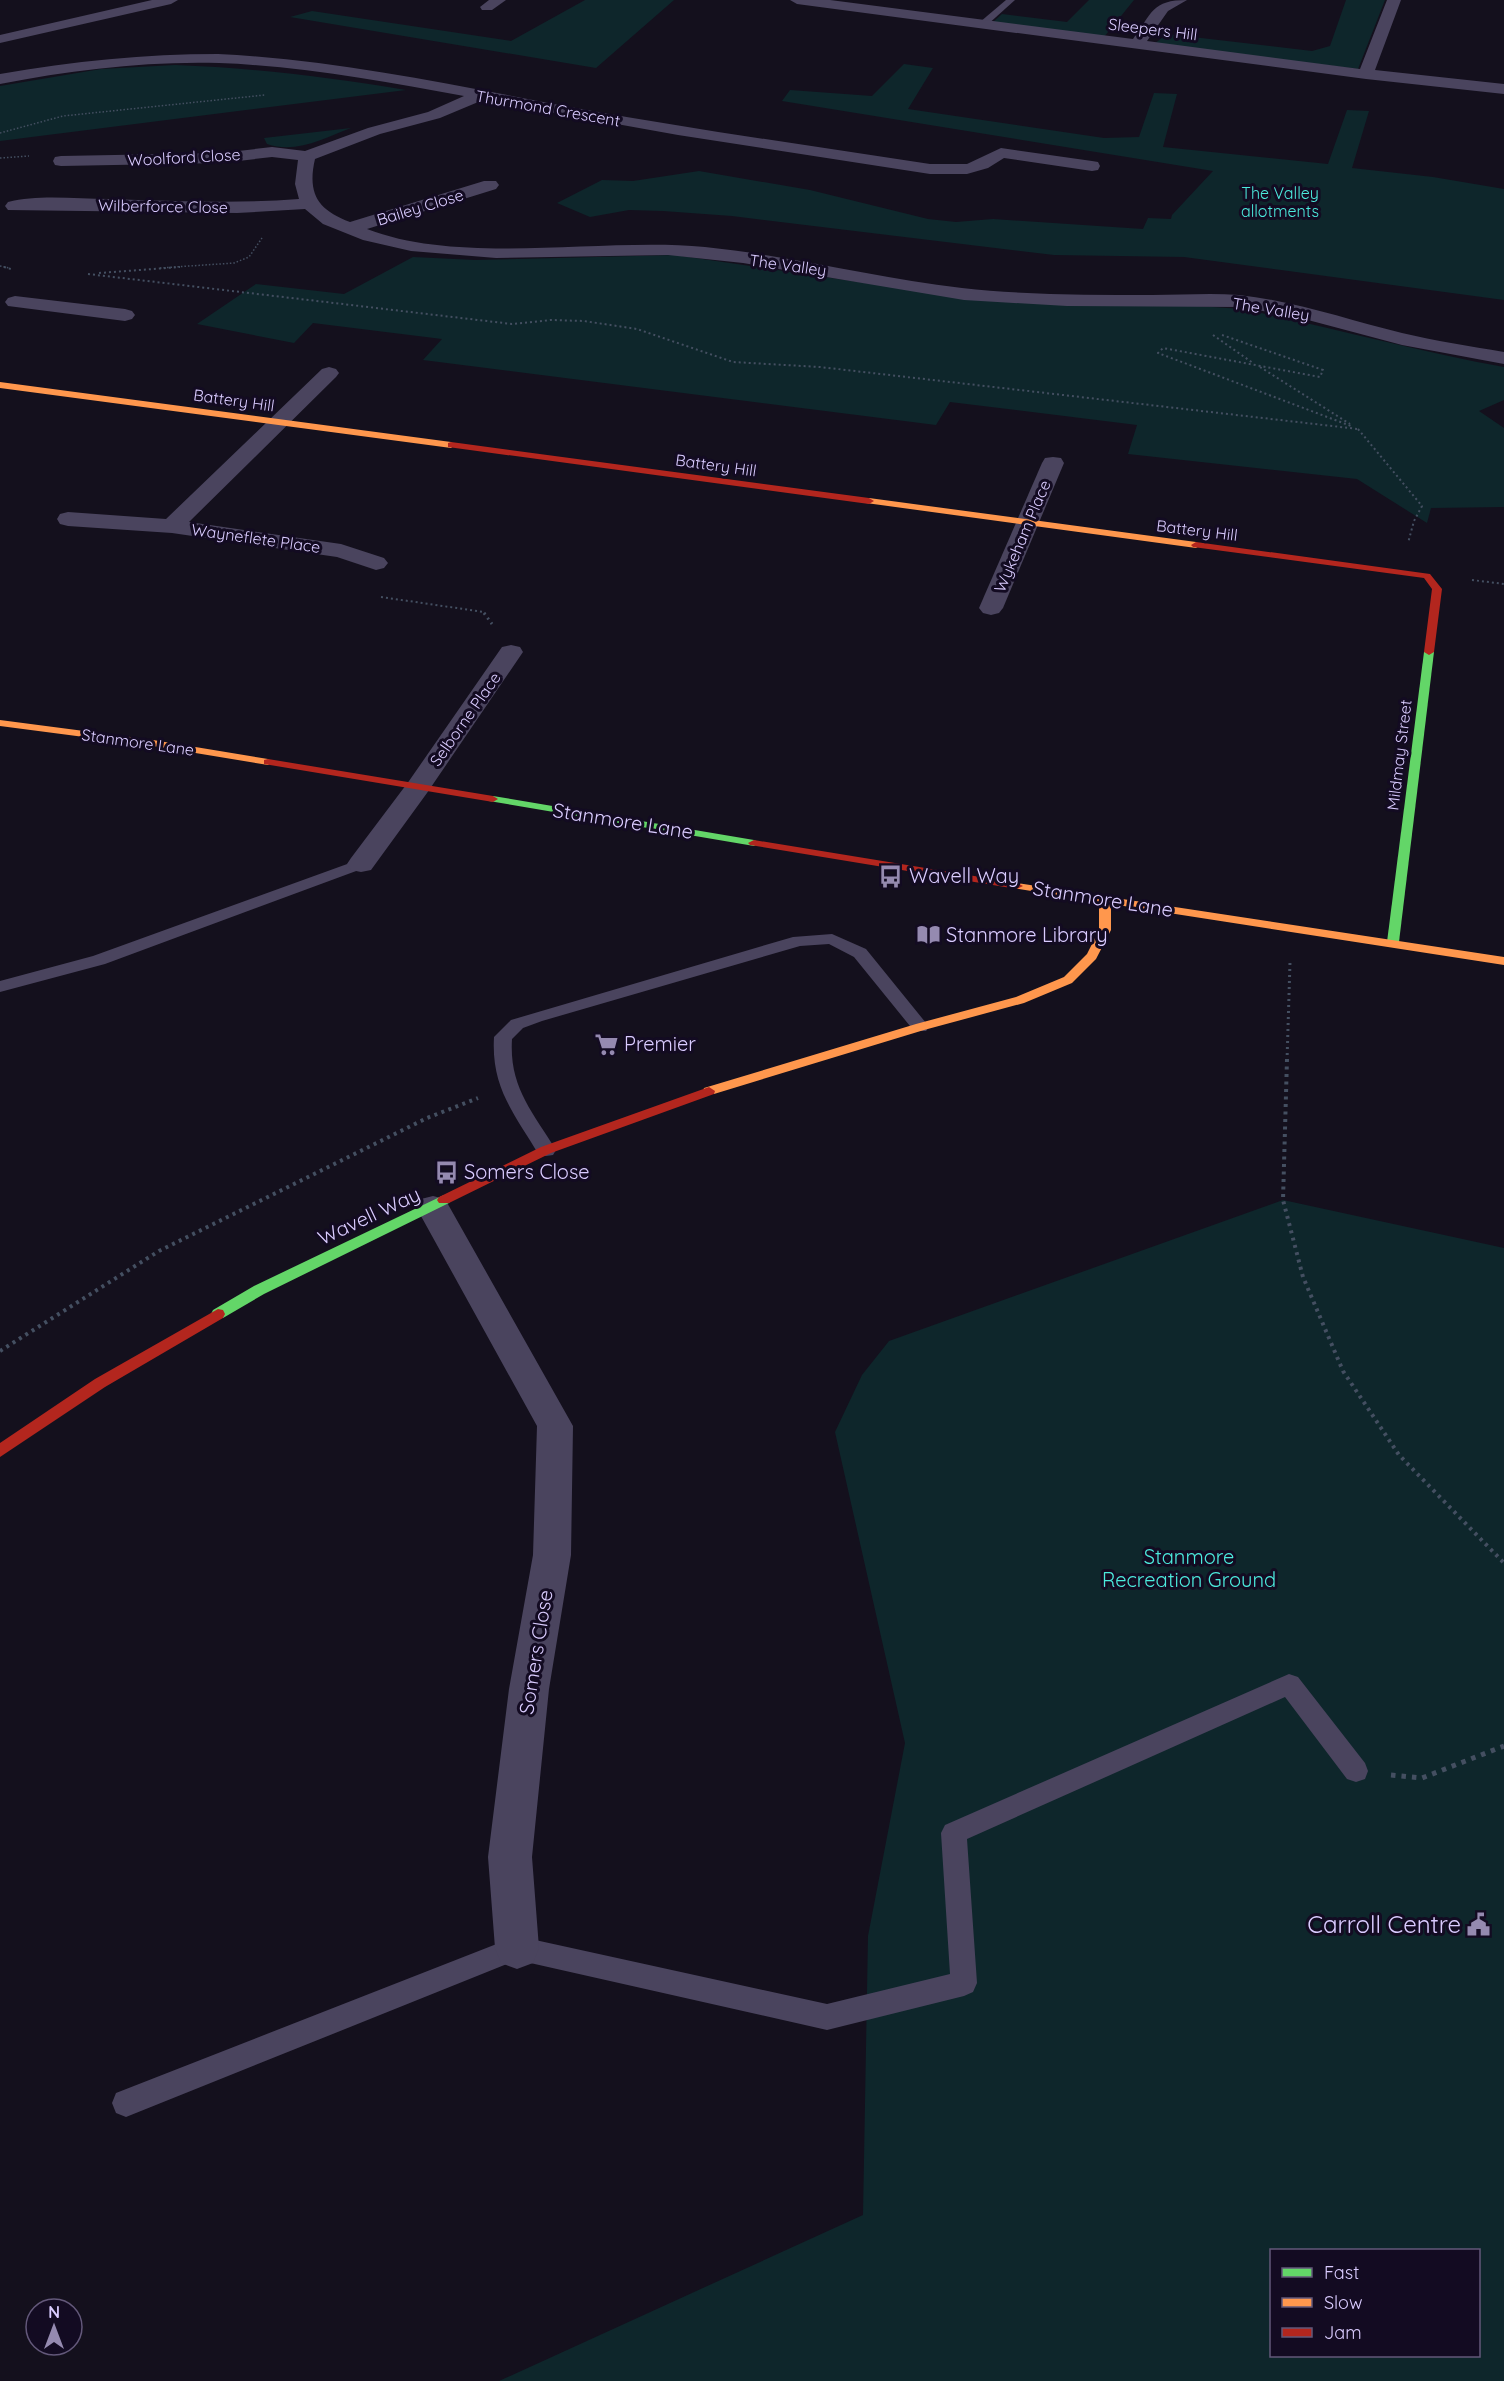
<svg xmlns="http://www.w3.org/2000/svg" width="1504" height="2381" viewBox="0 0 1504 2381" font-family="Quicksand,sans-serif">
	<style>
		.green { fill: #0e262b; fill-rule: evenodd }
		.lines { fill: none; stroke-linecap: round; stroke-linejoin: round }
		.path-far4 { stroke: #444f61; stroke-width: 1.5; stroke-dasharray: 1.5 2; stroke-linecap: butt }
		.path-far3 { stroke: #444f61; stroke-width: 2; stroke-dasharray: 2 3; stroke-linecap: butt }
		.path-far2 { stroke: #444f61; stroke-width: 3; stroke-dasharray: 2 4; stroke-linecap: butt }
		.path-far1 { stroke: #444f61; stroke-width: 4; stroke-dasharray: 3 4.5; stroke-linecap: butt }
		.path { stroke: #444f61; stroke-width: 5; stroke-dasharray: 4.5 6; stroke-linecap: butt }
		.lane { fill: #4a445e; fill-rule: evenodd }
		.street { fill: #4a445e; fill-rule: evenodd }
		.fast { fill: #63d668; fill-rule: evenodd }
		.slow { fill: #ff974d; fill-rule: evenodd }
		.jam { fill: #b3261e; fill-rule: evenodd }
		.labels { text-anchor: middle; stroke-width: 6; stroke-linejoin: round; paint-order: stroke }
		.far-street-label { font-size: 16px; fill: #daccff; stroke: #130b22 }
		.far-park-label { font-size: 16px; fill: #4cebdd; stroke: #130b22 }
		.street-label { font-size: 20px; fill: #daccff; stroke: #130b22 }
		.poi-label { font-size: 20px; fill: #daccff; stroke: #130b22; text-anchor: start }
		.park-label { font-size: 20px; fill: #4cebdd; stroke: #130b22 }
		.near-poi-label { font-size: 24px; fill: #daccff; stroke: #130b22; text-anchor: end }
	</style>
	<rect width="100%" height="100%" fill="#14101d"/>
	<g class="green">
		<path d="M585,0H674L596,68L290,17L312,11L511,41Z"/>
		<path d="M1089,0H1134L1104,37L993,22L1002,14L1067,22Z"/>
		<path d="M1346,0H1385L1358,69L1154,44L1167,34L1312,51L1330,46Z"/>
		<path d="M904,64L933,68L908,109L1104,138L1139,137L1154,93L1177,94L1163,147L1328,164L1347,110L1369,111L1352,168L1433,177L1504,189V300L1184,257L1054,255L732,216L663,211L629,210L590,217L557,203L602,180L633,181L699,171L810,190L928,219L956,222L993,219L1143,229L1148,218L1171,219L1172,215L1213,171L782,101L790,90L872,96Z"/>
		<path d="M175,65C255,68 327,77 406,90L0,141V86L101,69Z"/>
		<path d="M351,128C324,138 297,154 267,144L264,138Z"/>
		<path d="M675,255L872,284L1242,309C1330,327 1416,351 1504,367V400L1479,411L1504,428V507L1431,508L1427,523L1357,479L1128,454L1137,425L950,402L936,425L423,360L442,339L313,323L294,343L197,324L256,284L344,294L413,257L475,260Z"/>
		<path d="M1283,1200L1504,1248V2381H499L863,2215L868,1936L905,1743L835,1432L862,1375L889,1341ZM1272,2250H1478V2356H1272Z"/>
	</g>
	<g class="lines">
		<g class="path-far4">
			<path d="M0,133L63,116L265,95"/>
			<path d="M0,158L29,156"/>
			<path d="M0,266L9,268"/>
			<path d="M160,268L234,263L249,257L262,238"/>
		</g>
		<g class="path-far3">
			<path d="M4,267L11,269"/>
			<path d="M99,273L180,267"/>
			<path d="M88,274L512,324L551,320L584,321L637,329L733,362L820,367L1358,429"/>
			<path d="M1213,335L1253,363"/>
			<path d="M1222,335L1323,370L1320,377L1163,348L1158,353L1351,426"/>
			<path d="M1260,367L1350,424"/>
			<path d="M1358,429L1422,506L1414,521L1408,543"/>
			<path d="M1472,580L1504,584"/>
			<path d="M381,597L484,612L485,614"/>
		</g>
		<g class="path-far2">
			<path d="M484,613L492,624"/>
			<path d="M1287,1061L1290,962"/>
		</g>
		<g class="path-far1">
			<path d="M1287,1059L1283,1200L1303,1277L1343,1371L1399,1455L1504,1563"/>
			<path d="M0,1351L159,1251L427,1118L478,1098"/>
		</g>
		<path class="path" d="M1391,1775L1422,1778L1504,1746"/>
		<g class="lane">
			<path d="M1006,0H1015L986,26H980V22Z"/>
			<path d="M361,859L367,861L369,864L367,867L105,964L0,992V981L93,956Z"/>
			<path d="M832,934L866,949L926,1023L929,1027L926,1031H914L854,957L829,944L800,946L542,1021L523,1028L512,1039C509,1087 532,1111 556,1150L553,1155L546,1156L539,1155C514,1113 491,1088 494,1037L511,1020L793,937Z"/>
			<path d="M1289,1674L1298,1677L1365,1763L1368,1771L1365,1779L1356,1782L1347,1779L1285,1697L967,1839L977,1983L973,1992L964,1996L827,2030L517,1960L126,2117L116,2113L112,2103L116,2093L517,1936L827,2004L950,1974L941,1833L945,1825Z"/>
		</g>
		<g class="street">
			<path d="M152,0H178L171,4L0,43V35Z"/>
			<path d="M489,0H506L492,10H482L480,7Z"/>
			<path d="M790,0H830L1133,39C1152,13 1152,0 1187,0L1168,11L1147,41L1360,69L1387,0H1401L1375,70L1504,84V94L1366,79L797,4Z"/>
			<path d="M218,54C341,60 461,87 581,109C697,130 814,146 930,164H967L1001,148L1092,161L1098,162L1100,166L1098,170L1092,171L1004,158L988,168L967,174H930L678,135L483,100L440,118L380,134L315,159C307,194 318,210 350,222L484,181H496L499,185L496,189L367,229C463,266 601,237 705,247C792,256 876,278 962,288C1025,295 1089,295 1152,295C1181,295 1210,293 1239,295C1295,301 1348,320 1402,333C1435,341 1470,346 1504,352V364L1402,345L1293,316L1238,307L1067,306L964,300L743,263L668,255L496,258L411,251L363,240L323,224L305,209L237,213L8,210L5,206L8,202C39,194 77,199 109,199C173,201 236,204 299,199L295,184L298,160L272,157L221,163L61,166L55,165L53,161L55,157L61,156L221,153L272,147L305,151L368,128L428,112L464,96C383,81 301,66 219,63C145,61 72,70 0,84V74C73,61 145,54 218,54Z"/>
			<path d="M15,296L125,309L132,311L135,315L132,319L125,321L8,306L5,302L8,298Z"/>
			<path d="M329,367L336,369L339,373L336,377L189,522L341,544L384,558L388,563L384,568L376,570L337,557L172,533L68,526L60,524L57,519L60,514L68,512L166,519L322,369Z"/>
			<path d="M1053,457L1061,458L1064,463L1003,608L999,613L991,615L983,613L979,608L1042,463L1045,458Z"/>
			<path d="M511,645L520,647L523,652L427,793L371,870L361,872L351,870L347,864L351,858L409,781L502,647Z"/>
			<path d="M433,1196L445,1199L573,1426L571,1555L549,1689L532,1857L539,1948L533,1963L517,1969L501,1963L495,1948L488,1857L509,1689L533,1555L537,1426L416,1207L421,1199Z"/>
		</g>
		<g class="fast">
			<path d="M1429,649L1434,652L1399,942L1393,946L1387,942L1424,652Z"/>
			<path d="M493,796L754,840L760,843L754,846L489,801V797Z"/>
			<path d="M444,1195L449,1197L451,1200L449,1203L264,1294L223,1318H213L211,1314L213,1310L254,1286Z"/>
		</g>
		<g class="slow">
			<path d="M0,382L451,442L455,445L451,448L0,388Z"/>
			<path d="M869,498L1196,542L1201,545L1196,548L866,503L864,501Z"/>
			<path d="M0,720L153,740L268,759L273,762L268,765L153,746L0,726Z"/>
			<path d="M1017,883L1504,957V965L1111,904V930L1096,959L1072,983L1024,1003L924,1030L714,1094H704L703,1091L704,1088L916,1024L1016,997L1064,977L1087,954L1099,930V902L1013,888L1011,886L1013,884Z"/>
		</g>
		<g class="jam">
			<path d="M451,442L869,498L874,501L869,504L448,447V443Z"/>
			<path d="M1196,542L1430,574L1442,589L1434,652L1429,655L1424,652L1432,589L1424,578L1193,547L1191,545Z"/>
			<path d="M268,759L493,796L498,799L493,802L264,764V760Z"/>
			<path d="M754,840L1017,883L1023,886L1017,889L750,845L748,843Z"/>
			<path d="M709,1087L715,1091L714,1094L551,1153L449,1203H439L437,1200L439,1197L541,1147Z"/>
			<path d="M218,1309L223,1310L225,1314L223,1318L105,1387L0,1457V1443L95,1379Z"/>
		</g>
	</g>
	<defs>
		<symbol id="bus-bare" viewBox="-9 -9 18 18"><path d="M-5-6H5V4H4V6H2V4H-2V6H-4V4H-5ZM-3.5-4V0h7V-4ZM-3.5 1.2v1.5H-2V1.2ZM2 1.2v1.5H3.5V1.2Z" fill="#958ab0" stroke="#130b22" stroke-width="2.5" paint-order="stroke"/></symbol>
		<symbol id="library-bare" viewBox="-9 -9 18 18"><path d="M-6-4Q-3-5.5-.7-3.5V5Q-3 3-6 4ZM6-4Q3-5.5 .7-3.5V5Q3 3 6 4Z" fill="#958ab0" stroke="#130b22" stroke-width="2.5" paint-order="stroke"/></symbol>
		<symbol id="supermarket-bare" viewBox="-9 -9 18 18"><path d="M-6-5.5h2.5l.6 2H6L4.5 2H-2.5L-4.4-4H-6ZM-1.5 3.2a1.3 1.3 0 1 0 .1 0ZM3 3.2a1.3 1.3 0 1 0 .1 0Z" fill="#958ab0" stroke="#130b22" stroke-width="2.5" paint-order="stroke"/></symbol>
		<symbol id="civic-bare" viewBox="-9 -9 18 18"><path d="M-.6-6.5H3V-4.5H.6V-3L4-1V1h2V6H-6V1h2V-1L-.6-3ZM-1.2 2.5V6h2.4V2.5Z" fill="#958ab0" stroke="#130b22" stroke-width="2.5" paint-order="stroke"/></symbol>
	</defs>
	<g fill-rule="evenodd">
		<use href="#bus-bare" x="874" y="860" width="33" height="33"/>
		<use href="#library-bare" x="912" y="918" width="33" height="33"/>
		<use href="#supermarket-bare" x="590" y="1028" width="33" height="33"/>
		<use href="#bus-bare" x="430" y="1156" width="33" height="33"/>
		<use href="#civic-bare" x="1462" y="1908" width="33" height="33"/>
	</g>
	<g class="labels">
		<g class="far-street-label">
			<text transform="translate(1153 29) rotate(7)" y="6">Sleepers Hill</text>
			<text transform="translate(548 108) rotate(10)" y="6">Thurmond Crescent</text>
			<text transform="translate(184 157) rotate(-3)" y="6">Woolford Close</text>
			<text transform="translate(163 206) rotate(1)" y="6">Wilberforce Close</text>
			<text transform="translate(420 207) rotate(-17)" y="6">Bailey Close</text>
			<text transform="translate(788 265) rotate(8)" y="6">The Valley</text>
			<text transform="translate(1271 309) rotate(9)" y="6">The Valley</text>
			<text transform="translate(234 400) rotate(8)" y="6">Battery Hill</text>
			<text transform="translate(716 465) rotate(8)" y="6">Battery Hill</text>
			<text transform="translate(1197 530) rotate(7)" y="6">Battery Hill</text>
			<text transform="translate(1022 536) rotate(-67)" y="6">Wykeham Place</text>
			<text transform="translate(256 538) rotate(8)" y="6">Wayneflete Place</text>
			<text transform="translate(465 719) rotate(-55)" y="6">Selborne Place</text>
			<text transform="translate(138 742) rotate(8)" y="6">Stanmore Lane</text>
			<text transform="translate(1399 755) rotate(-83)" y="6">Mildmay Street</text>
		</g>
		<g class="far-park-label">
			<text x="1280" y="199">The Valley<tspan x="1280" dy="18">allotments</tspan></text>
		</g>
		<g class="street-label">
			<text transform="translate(623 821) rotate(9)" y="7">Stanmore Lane</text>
			<text transform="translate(1103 899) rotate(9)" y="7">Stanmore Lane</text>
			<text transform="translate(369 1216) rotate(-25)" y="7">Wavell Way</text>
			<text transform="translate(536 1652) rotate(-81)" y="7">Somers Close</text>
		</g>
		<g class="poi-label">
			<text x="909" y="883">Wavell Way</text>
			<text x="946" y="942">Stanmore Library</text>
			<text x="624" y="1051">Premier</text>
			<text x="464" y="1179">Somers Close</text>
		</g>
		<g class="park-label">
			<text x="1189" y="1564">Stanmore<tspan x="1189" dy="23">Recreation Ground</tspan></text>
		</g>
		<g class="near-poi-label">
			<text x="1461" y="1933">Carroll Centre</text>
		</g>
	</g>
	<rect x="1270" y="2249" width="210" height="108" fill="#130b22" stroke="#63587a" stroke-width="1.5"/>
	<rect x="1282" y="2268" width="30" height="9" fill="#63d668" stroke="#63587a" stroke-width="1.5"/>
	<text x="1324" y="2279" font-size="18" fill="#daccff">Fast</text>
	<rect x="1282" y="2298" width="30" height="9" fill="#ff974d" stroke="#63587a" stroke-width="1.5"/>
	<text x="1324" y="2309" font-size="18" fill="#daccff">Slow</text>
	<rect x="1282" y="2328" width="30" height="9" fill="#b3261e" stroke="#63587a" stroke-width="1.5"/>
	<text x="1324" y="2339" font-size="18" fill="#daccff">Jam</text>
	<g transform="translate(54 2327)"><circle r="28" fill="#130b22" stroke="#63587a" stroke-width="1.5"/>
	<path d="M0-4.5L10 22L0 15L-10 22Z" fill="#958ab0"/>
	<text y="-9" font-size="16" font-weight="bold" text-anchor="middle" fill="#daccff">N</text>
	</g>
</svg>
